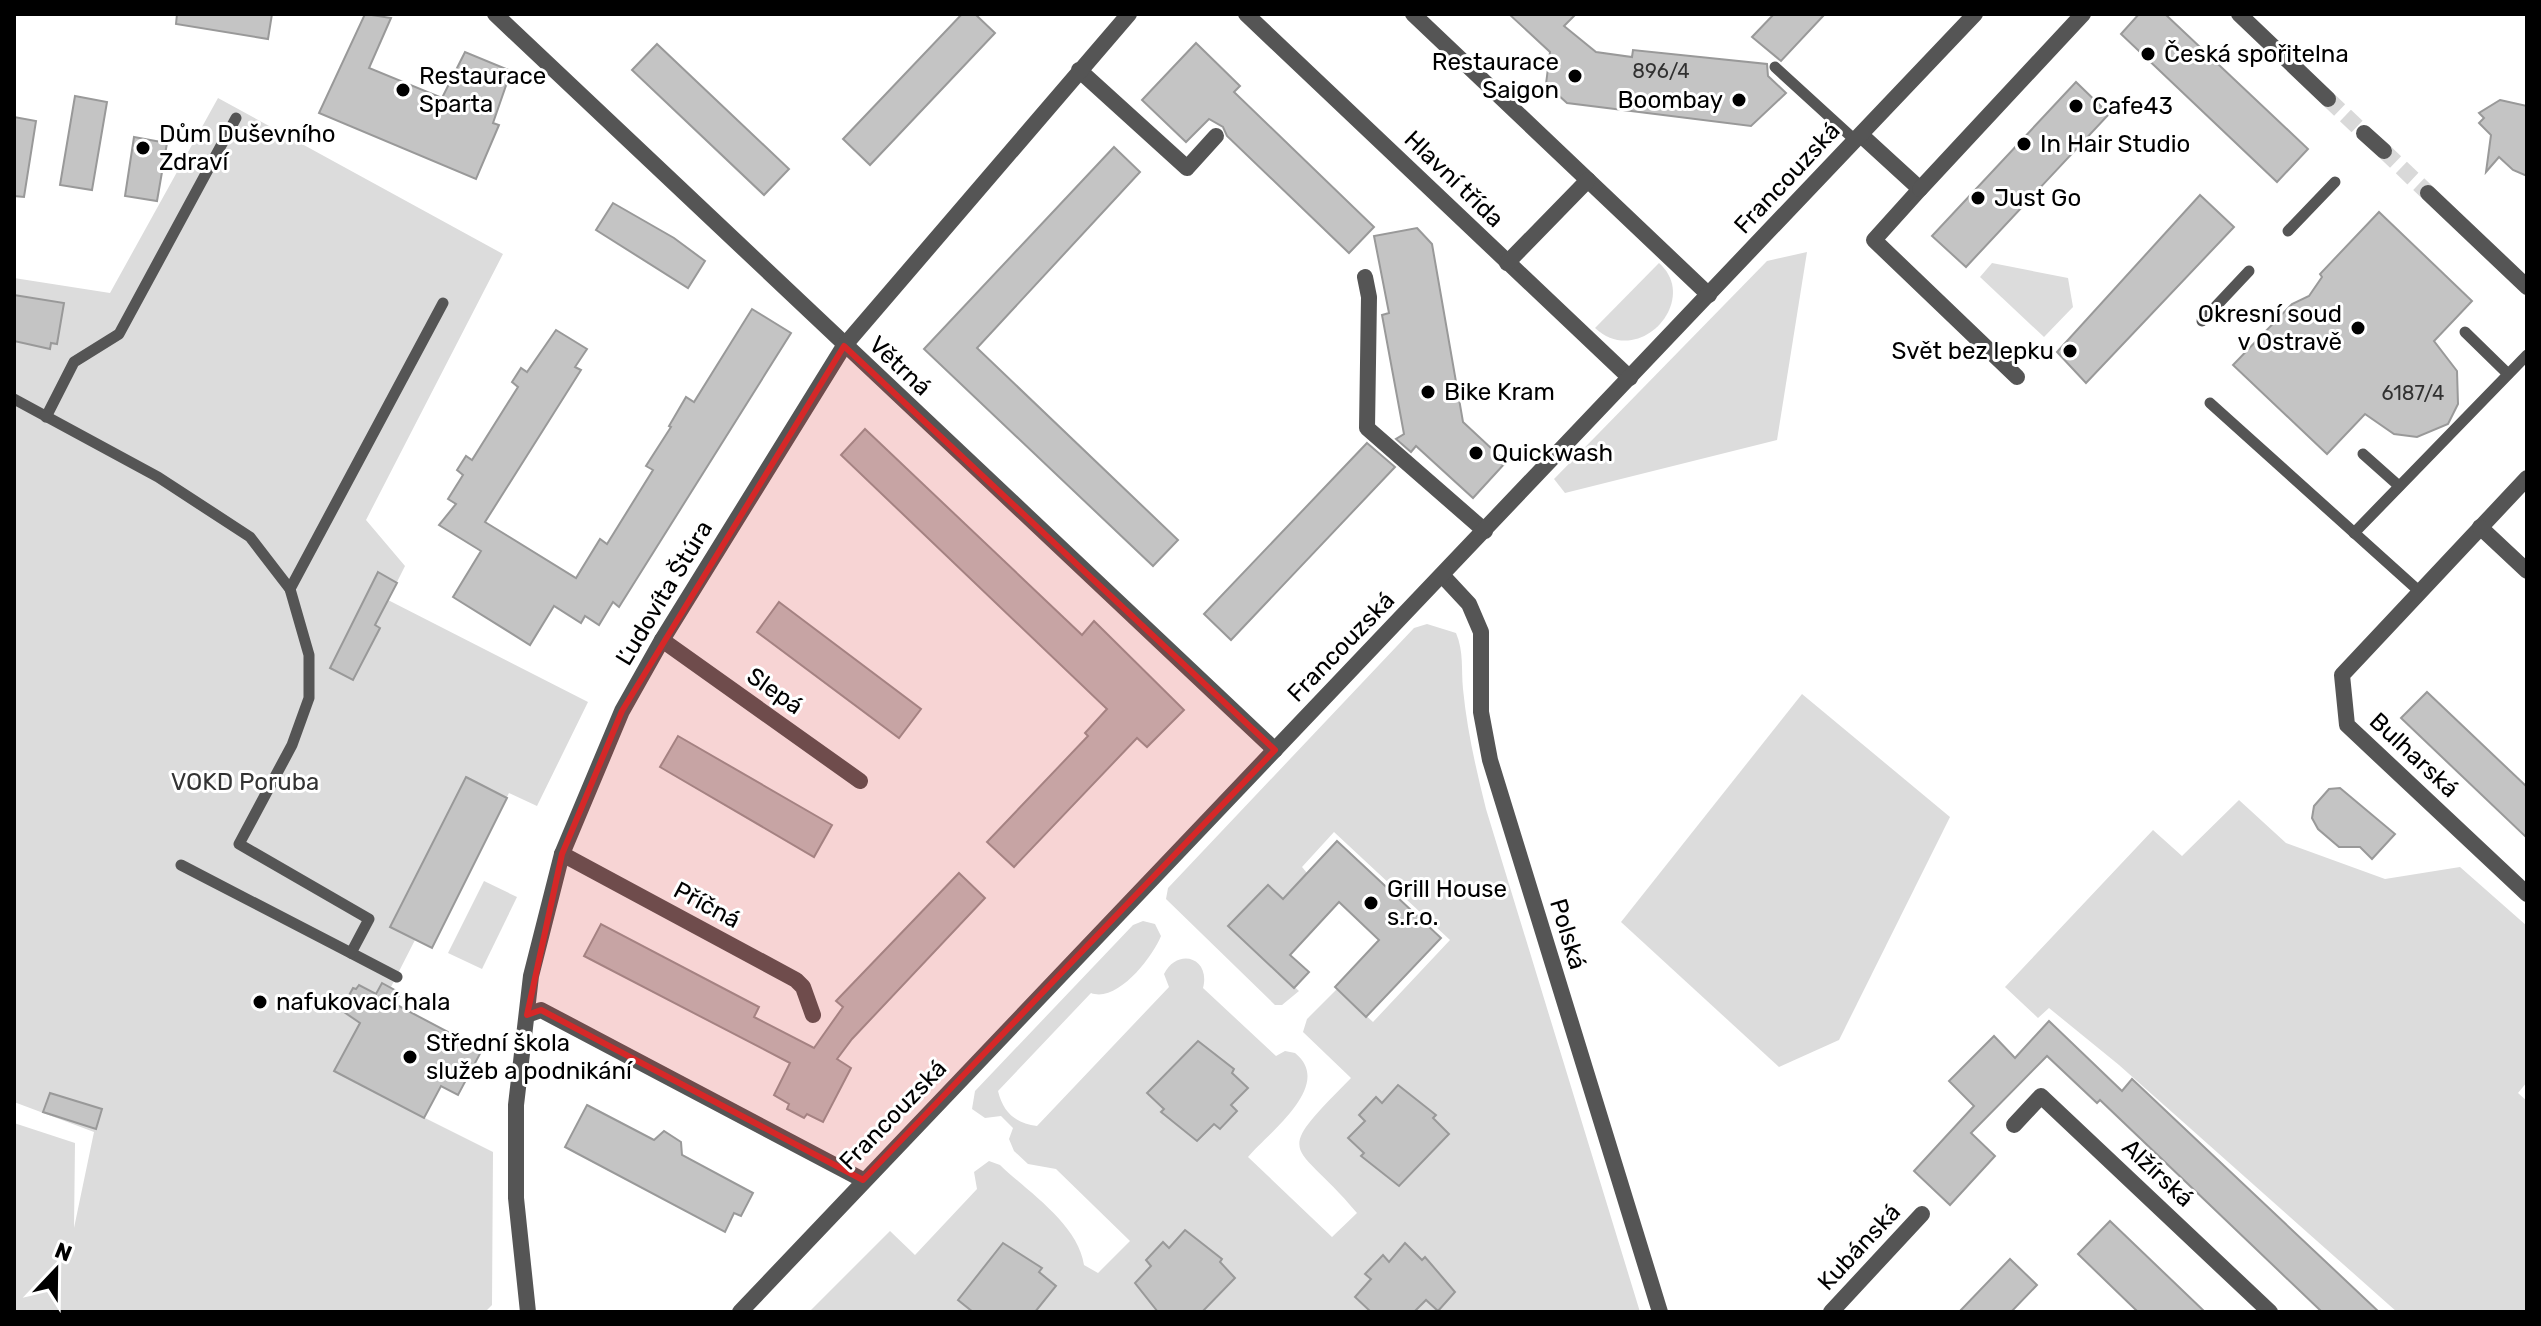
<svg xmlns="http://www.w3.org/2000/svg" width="2541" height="1326" viewBox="0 0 2541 1326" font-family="Rubik,sans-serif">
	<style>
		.green { fill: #dcdcdc }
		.building { fill: #c4c4c4; stroke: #999; stroke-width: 2 }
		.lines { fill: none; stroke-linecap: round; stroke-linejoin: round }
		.street-tunnel { stroke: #d9d9d9; stroke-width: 16; stroke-dasharray: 16 8; stroke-linecap: butt }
		.lane { stroke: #555; stroke-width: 11 }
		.street { stroke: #555; stroke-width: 16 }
		.marked { fill: #d62828; fill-opacity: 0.2; stroke: #d62828; stroke-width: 6; stroke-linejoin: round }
		.poi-dot { fill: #000; stroke: #fff; stroke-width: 3 }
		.labels { text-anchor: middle; stroke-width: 6; stroke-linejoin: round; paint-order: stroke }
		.number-label { font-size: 20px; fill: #313131 }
		.poi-label { font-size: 24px; fill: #000; stroke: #fff; text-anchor: start }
		.street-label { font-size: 24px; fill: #000; stroke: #fff }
		.park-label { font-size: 24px; fill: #333; stroke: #fff }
	</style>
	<rect width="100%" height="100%" fill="#fff"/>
	<g class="green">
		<path d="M218,98L503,254L366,520L405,566L388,600L588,702L537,806L509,793L431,947L415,940L391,987L399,992L394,1003L481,1049L474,1064L440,1085L423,1117L493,1152L492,1305L485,1312H14V1123L75,1143L74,1228L94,1132L14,1102V278L110,293Z"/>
		<path d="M1807,252L1777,440L1565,493L1554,479L1767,261Z"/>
		<path d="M1659,263C1701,300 1639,369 1595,328Z"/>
		<path d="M1992,263L2068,278L2073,307L2044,337L1980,277Z"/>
		<path d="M1427,624L1456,633C1464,652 1461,669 1463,689C1467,730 1476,769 1486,809L1640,1312H809L890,1231L915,1255L977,1189L974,1172L989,1161L1000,1165C1028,1192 1078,1224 1084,1265L1098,1273L1130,1241L1056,1169L1028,1164L1014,1151L1009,1139L1013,1128L1001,1116L985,1118L972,1109L975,1091L1133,925L1143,921L1155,924L1161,936C1152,958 1117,1003 1091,993L998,1091C1003,1112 1015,1123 1037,1126L1169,987L1164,974C1178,947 1211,958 1203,988L1276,1056L1285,1051L1295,1053C1335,1085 1268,1133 1248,1157L1332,1237L1357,1213C1295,1138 1269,1161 1351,1078L1303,1032L1307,1019L1337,989L1373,1022L1450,940L1334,832L1302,867L1307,873L1283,899L1267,885L1229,926L1299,991L1282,1005H1275L1166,899L1168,888L1414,628Z"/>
		<path d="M1802,694L1950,817L1839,1040L1779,1067L1621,922Z"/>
		<path d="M2239,800L2286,843L2385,879L2460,867L2527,926V1082L2518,1093L2527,1101V1312H2397L2119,1065L2049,1008L2038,1018L2005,987L2153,830L2182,856Z"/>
		<path d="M484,881L517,897L482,969L448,953Z"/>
	</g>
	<g class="building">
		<path d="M177,14H272L268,39L176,24Z"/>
		<path d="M365,14L391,18L369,68L442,98L465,52L511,71L493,123L499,125L476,179L319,113Z"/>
		<path d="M962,14H975L995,33L870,165L843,139Z"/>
		<path d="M1509,14H1576L1564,26L1596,52L1632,57L1633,50L1767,64L1768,76L1786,93L1751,126L1567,103L1546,84L1550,52Z"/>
		<path d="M1774,14H1825L1781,61L1752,37Z"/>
		<path d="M2139,14H2165L2308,149L2277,182L2121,34Z"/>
		<path d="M1196,43L1240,86L1234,92L1374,227L1349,253L1227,136L1223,127L1209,119L1186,142L1142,100Z"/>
		<path d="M657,44L789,169L764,195L632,70Z"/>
		<path d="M2076,82L2109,114L1966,267L1932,236Z"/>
		<path d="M75,96L107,102L92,190L60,185Z"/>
		<path d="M2500,100L2527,106V176L2513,170L2499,157L2486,172L2491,135L2479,123L2484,118L2479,113Z"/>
		<path d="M14,117L36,121L24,197L14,196Z"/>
		<path d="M134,137L167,143L157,201L125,196Z"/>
		<path d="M1114,147L1140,172L977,348L1178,540L1153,566L924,349Z"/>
		<path d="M2200,195L2234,227L2086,383L2057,352Z"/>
		<path d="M613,203L674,238L705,261L688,288L596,230Z"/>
		<path d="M2379,212L2472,301L2434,341L2457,371L2458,404L2448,424L2417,437L2394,434L2365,414L2327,454L2233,365L2292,304L2309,296L2322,277L2320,274Z"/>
		<path d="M1417,228L1432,244L1463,422L1506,462L1473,498L1416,446L1411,452L1396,439L1404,434L1382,315L1389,313L1374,236Z"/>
		<path d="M14,295L64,303L57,344L51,343L50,349L14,341Z"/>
		<path d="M752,309L791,333L619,607L613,602L599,625L585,616L581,623L554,606L530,645L453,597L481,551L439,525L456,504L448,499L463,475L457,470L466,456L472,460L518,387L512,382L521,368L527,372L556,330L587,349L575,367L581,370L485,522L576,578L600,539L607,544L653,470L646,466L671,427L669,426L686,397L694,402Z"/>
		<path d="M865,429L1082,635L1094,621L1184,710L1147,747L1137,738L1014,867L987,842L1088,736L1085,733L1107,709L841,455Z"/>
		<path d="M1367,443L1395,467L1231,640L1204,614Z"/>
		<path d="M378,572L397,583L375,625L380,628L353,680L330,668Z"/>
		<path d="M779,602L921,709L899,738L757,632Z"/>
		<path d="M2427,692L2527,787V838L2401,718Z"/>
		<path d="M678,736L832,825L814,857L660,767Z"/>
		<path d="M466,777L507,798L432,948L390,927Z"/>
		<path d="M2340,788L2395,834L2372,859L2360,847H2339L2318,829L2312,818L2314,806L2329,789Z"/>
		<path d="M1337,841L1441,938L1366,1017L1335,987L1379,940L1339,902L1290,955L1309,972L1294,988L1228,926L1268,885L1283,899Z"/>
		<path d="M959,873L985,898L852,1039L837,1059L851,1068L823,1122L807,1114L804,1118L787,1109L789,1104L774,1095L790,1063L584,956L601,924L759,1007L754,1017L814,1048L843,1007L836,1001Z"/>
		<path d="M382,983L400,993L395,1004L482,1050L458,1095L441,1086L424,1118L334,1071L360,1023L341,1010L353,988L356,989L359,985L376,994Z"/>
		<path d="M2049,1021L2122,1091L2132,1079L2379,1312H2322L2100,1100L2097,1103L2047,1056L1971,1133L1995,1156L1950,1205L1914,1171L1974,1106L1949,1081L1994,1036L2015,1058Z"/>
		<path d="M1198,1041L1234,1069L1232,1073L1248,1088L1231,1105L1237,1111L1220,1129L1214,1124L1197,1141L1161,1112L1164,1109L1147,1093Z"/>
		<path d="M1398,1085L1436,1115L1433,1118L1449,1134L1399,1186L1361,1156L1364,1153L1348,1138L1365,1121L1359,1115L1376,1097L1382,1103Z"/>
		<path d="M50,1093L102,1109L96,1129L43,1112Z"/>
		<path d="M587,1105L654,1140L664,1131L681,1142L682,1155L753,1193L741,1216L734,1213L725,1232L565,1147Z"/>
		<path d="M2110,1221L2205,1312H2138L2078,1254Z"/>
		<path d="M1185,1230L1222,1259L1220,1262L1235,1278L1202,1312H1158L1135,1283L1151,1266L1146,1260L1163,1242L1169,1248Z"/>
		<path d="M1003,1243L1042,1268L1039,1272L1056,1286L1035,1312H973L958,1300Z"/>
		<path d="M1405,1243L1422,1260L1425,1257L1455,1292L1438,1311L1426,1300L1414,1312H1371L1355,1297L1371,1279L1365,1274L1383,1255L1389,1262Z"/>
		<path d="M2010,1259L2037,1285L2011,1312H1959Z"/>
	</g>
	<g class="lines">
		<g class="street-tunnel">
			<path d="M2328,99L2364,133"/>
			<path d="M2384,151L2428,193"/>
		</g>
		<g class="lane">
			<path d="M1775,67L1856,141"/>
			<path d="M2288,231L2335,182"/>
			<path d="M2202,321L2249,271"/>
			<path d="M2465,332L2508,374"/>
			<path d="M14,399L158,477L250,537L290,589L309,655V698L292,745L239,844L369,919L351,953L397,977"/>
			<path d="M2210,403L2420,592"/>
			<path d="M46,417L74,362L119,334L236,118"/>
			<path d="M2363,454L2399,486"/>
			<path d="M2354,533L2527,355"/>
			<path d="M290,589L443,303"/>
			<path d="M181,865L351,953"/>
		</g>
		<g class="street">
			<path d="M495,14L1275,750"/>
			<path d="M1246,14L1630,378"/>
			<path d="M1413,14L1709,295"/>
			<path d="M2239,14L2328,99"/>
			<path d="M1079,70L1187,168L1216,136"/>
			<path d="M2364,133L2384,151"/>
			<path d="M1861,135L1920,189L1874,240L2017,377"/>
			<path d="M1920,189L2083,14"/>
			<path d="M2428,193L2527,287"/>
			<path d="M1507,263L1588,180"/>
			<path d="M1365,277L1369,297L1367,428L1485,531"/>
			<path d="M2527,478L2342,675L2347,725L2527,894"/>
			<path d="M2480,527L2527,571"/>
			<path d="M1442,575L1469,604L1481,632V712L1490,760L1660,1312"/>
			<path d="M662,640L860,781"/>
			<path d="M562,854L796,980L803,987L813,1015"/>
			<path d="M527,1015L541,1010L863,1180"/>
			<path d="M2014,1125L2041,1096L2270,1312"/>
			<path d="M528,1312L516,1198V1105L531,976L562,854L622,711L662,640L844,346L1129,14"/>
			<path d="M740,1312L1975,14"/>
			<path d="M1831,1312L1922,1214"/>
		</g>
	</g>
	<path class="marked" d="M844,346L1275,750L863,1180L541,1010L527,1015L562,854L622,711Z"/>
	<g class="poi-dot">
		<circle cx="2148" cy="54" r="8"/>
		<circle cx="1575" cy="76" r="8"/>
		<circle cx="403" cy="90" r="8"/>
		<circle cx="1739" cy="100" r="8"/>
		<circle cx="2076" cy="106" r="8"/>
		<circle cx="2024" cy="144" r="8"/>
		<circle cx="143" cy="148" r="8"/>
		<circle cx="1978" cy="198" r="8"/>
		<circle cx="2358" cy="328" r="8"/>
		<circle cx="2070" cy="351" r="8"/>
		<circle cx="1428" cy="392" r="8"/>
		<circle cx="1476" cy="453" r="8"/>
		<circle cx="1371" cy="903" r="8"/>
		<circle cx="260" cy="1002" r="8"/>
		<circle cx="410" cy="1057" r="8"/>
	</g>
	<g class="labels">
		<g class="number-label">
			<text x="1661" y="78">896/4</text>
			<text x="2413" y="400">6187/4</text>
		</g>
		<g class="poi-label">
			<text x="2164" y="62">Česká spořitelna</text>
			<text x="1559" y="70" text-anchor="end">Restaurace<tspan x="1559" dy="28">Saigon</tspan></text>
			<text x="419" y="84">Restaurace<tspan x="419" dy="28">Sparta</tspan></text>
			<text x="1723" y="108" text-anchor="end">Boombay</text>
			<text x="2092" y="114">Cafe43</text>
			<text x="159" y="142">Dům Duševního<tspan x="159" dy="28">Zdraví</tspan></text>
			<text x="2040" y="152">In Hair Studio</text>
			<text x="1994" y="206">Just Go</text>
			<text x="2342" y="322" text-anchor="end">Okresní soud<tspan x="2342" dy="28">v Ostravě</tspan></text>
			<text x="2054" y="359" text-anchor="end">Svět bez lepku</text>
			<text x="1444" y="400">Bike Kram</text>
			<text x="1492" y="461">Quickwash</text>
			<text x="1387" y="897">Grill House<tspan x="1387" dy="28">s.r.o.</tspan></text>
			<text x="276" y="1010">nafukovací hala</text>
			<text x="426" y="1051">Střední škola<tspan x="426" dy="28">služeb a podnikání</tspan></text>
		</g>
		<g class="street-label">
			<text transform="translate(1787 178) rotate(-47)" y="8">Francouzská</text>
			<text transform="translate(1454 179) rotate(44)" y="8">Hlavní třída</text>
			<text transform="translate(900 366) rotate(43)" y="8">Větrná</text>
			<text transform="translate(664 593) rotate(-59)" y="8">Ľudovíta Štúra</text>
			<text transform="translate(1341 647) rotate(-46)" y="8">Francouzská</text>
			<text transform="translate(775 691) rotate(35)" y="8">Slepá</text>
			<text transform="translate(2414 755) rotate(43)" y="8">Bulharská</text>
			<text transform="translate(707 905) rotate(28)" y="8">Příčná</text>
			<text transform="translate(1568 934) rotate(73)" y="8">Polská</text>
			<text transform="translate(893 1115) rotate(-46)" y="8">Francouzská</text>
			<text transform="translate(2158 1173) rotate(43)" y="8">Alžírská</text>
			<text transform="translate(1859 1247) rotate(-47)" y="8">Kubánská</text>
		</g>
		<g class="park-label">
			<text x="245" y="790">VOKD Poruba</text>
		</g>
	</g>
	<rect width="2541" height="1326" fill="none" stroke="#000000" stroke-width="32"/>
	<g transform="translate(56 1270) rotate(22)" stroke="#ffffff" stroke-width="6" paint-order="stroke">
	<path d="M0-6L14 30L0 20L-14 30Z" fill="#000000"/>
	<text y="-12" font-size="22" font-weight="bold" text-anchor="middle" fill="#000000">N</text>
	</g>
</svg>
